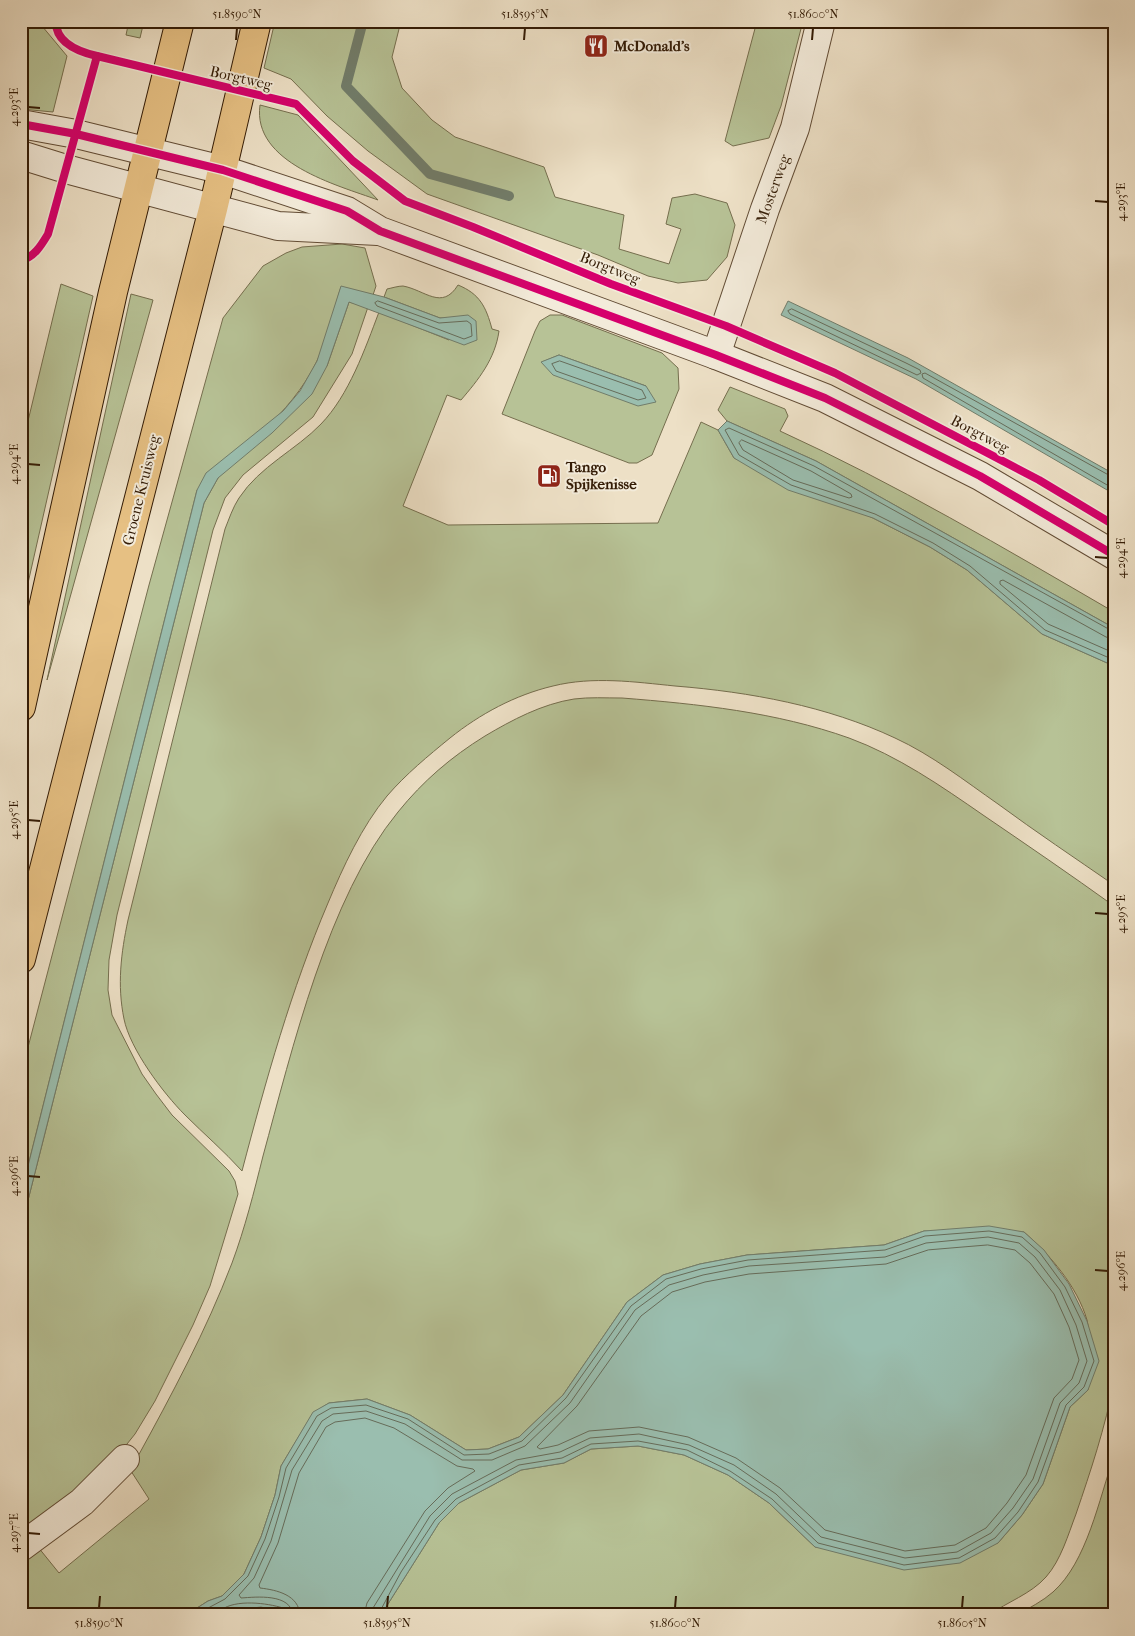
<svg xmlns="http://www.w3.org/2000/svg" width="1135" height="1636" viewBox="0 0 1135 1636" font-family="'IM FELL French Canon',serif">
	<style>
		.green { fill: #b7c296; stroke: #756e4e; fill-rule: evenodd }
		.water { fill: #9abeaf; stroke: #717d6b }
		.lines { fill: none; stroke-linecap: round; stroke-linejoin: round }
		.shore { stroke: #666c5a; stroke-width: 1 }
		.stream { stroke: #717d6b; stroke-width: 10 }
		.street-casing { stroke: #624c35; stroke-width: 30 }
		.primary-casing { stroke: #331b05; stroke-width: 30 }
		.street { stroke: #f3ebda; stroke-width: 28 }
		.primary { stroke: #e6c083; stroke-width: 28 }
		.cycleway-casing { stroke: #f3ebda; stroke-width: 11 }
		.cycleway { stroke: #d6006c; stroke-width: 8 }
		.ticks { fill: none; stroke: #331b05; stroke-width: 2 }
		.labels { text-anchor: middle; stroke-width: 4; stroke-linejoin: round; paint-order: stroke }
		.poi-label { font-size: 15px; font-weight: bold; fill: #331b05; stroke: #f3ebda; text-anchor: start }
		.street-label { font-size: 15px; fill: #331b05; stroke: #f3ebda }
		.neatline { fill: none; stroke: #331b05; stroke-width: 2 }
		.ticks-label { font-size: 12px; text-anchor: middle; fill: #331b05 }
	</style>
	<rect width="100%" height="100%" fill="#ede0c6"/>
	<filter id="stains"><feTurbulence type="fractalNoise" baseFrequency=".004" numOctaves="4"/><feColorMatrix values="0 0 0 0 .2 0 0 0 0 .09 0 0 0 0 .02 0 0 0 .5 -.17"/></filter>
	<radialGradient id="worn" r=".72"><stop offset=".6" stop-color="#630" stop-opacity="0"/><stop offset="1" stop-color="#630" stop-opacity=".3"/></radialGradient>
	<g class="green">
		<path d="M21,21H43L42,26L67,56L53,112L21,109Z"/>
		<path d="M129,21H144L140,38L126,35Z"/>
		<path d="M275,21H401L392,57L402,88L432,120L455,137L544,167L555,197L624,215L619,249L669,264L681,229L666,224L672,198L695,194L727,203L735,225L727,257L707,280L678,283L648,276L598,255L427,194L368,151L327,116L291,79L264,68Z"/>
		<path d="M757,21H803L781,106L769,138L733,146L725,141Z"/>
		<path d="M260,105L298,115L378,200C337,185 252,163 260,105Z"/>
		<path d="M342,244L365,248L376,286L373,295L341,287C333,311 328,339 316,363C290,415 240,451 197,490L21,1194V1074L149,585L223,318L263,266L286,253L302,247Z"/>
		<path d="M61,284L93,296L21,614V450Z"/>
		<path d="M458,285C480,294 486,307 492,329L499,331C495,359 479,379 461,400L447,395L403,506L448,525L658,523L701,422L718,430L734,458L873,518L930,547L967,570L1042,634L1114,666V885C1075,858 1036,832 998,804C965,781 932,755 895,738C827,706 750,692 675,686C635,682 593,676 553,686C515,695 480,714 450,738C428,756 406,774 387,796C362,826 343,867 328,903C291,990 266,1080 242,1171C224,1151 204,1134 185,1115C163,1093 130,1049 124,1019C117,985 121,953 128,920L225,529C229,519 233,507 239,498C260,466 296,450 321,424C349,395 365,349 379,312L449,340L447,318H440L384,297L387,289C392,288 398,286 403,286C425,290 442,311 458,285Z"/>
		<path d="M131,294L153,300L47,680Z"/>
		<path d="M349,302L368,307L352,354L313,417L243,475L225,498L213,530L117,915L109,960L108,990L112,1015L142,1074L156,1094L172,1115L229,1171L235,1181L238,1194L210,1286L193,1325L155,1401L135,1434L119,1454L21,1538V1228L204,503L218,478L327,366Z"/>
		<path d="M550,315H562L662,353L678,368L679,389L652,455L637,463H629L502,414L535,331L540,321ZM559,355L646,386L542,362Z"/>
		<path d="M730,387L785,409L788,416L780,431C896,484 1004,548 1114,612V628L816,461L727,421L718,410Z"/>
		<path d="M622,698C698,704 776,712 849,738C898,756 941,786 983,815C1027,845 1071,875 1114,906V1382C1105,1428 1091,1470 1076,1514C1068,1535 1061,1560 1046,1577C1031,1594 1007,1602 989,1615H381L439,1523L459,1503L521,1470L564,1463L591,1449L638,1446L684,1455L728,1475L769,1503L815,1547L998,1543L1022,1515L1043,1484L1070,1407L1088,1390C1088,1372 1091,1336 1087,1320C1077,1286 1050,1255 1024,1232L924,1231L884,1245L747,1255L700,1264L663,1275L627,1302L563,1395L519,1437L488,1449L466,1450L410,1415L367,1399L329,1403L313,1413L281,1466L275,1495L261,1537L244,1574L222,1596L208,1601L186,1615H27L21,1607V1557L38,1547L59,1573L149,1499L129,1468L137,1458C172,1394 206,1331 232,1263C245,1228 254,1192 263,1156C292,1050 328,897 398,812C423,781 451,757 485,736C512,720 542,704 574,699C589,697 606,698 622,698Z"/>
		<path d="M1114,1456V1615H1017C1029,1608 1043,1601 1053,1592C1087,1562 1099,1499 1114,1456Z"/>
		<path d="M261,1607L290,1615H222L228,1611Z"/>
	</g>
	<g class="water">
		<path d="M341,286L384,297L440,318L468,315L476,321L477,340L464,345L349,302L327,366L312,394L272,433L218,478L204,503L21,1228V1194L197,490L206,473L283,411L300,391L317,361Z"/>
		<path d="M788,301L908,358L1114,474V494L916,379L781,315Z"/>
		<path d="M559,355L646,386L656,402L638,406L553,375L541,362Z"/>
		<path d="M727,421L816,461L1114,628V666L1042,634L967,570L930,547L873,518L788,490L734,458L718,430Z"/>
		<path d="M989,1226L1024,1232L1044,1250L1069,1284L1087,1321L1099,1361L1088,1390L1070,1407L1043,1484L1022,1515L998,1543L960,1563L904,1570L815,1547L769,1503L728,1475L684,1455L638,1446L591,1449L564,1463L521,1470L459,1503L439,1523L381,1615H290L261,1607L228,1611L222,1615H186L208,1601L222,1596L244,1574L261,1537L275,1495L281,1466L313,1412L329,1403L367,1399L410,1415L466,1450L488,1449L519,1437L563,1395L627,1302L663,1275L700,1264L747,1255L884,1245L924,1231Z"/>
	</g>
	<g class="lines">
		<g class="shore">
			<path d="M378,301L439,323L467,321L471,324L472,336L464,339L377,306L375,303Z"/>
			<path d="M792,309L906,363L920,370L921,373L917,375L790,314L788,311Z"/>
			<path d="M560,361L642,390L646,398L638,400L556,371L552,364Z"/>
			<path d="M742,440L811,471L851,494L852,497L849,498L793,480L743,450L739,443Z"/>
			<path d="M1114,478L925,373L922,374L923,378L1114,489"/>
			<path d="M1114,632L814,466L729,428L725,430L739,455L791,485L875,514L933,543L970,566L1045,630L1114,660"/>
			<path d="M1114,639L1106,637L1003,580L1000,581V584L1048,624L1114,653"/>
			<path d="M988,1245L1015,1250L1030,1263L1054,1294L1069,1327L1079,1360L1072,1379L1054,1398L1026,1475L1007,1503L986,1528L955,1545L905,1551L825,1530L780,1488L736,1458L688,1437L639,1427L589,1431L558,1445L540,1449L537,1447L577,1406L641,1316L672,1292L705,1282L749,1274L886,1264L928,1250Z"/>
			<path d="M195,1615L225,1599L248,1576L265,1539L279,1497L286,1468L317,1416L331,1408L366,1405L408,1419L464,1455L489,1454L522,1441L566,1398L631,1306L666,1279L701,1269L748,1260L885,1250L925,1236L989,1231L1022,1237L1040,1253L1065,1287L1082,1322L1094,1361L1084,1387L1066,1405L1038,1482L1018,1512L995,1538L959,1558L904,1565L818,1543L772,1499L730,1471L687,1450L638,1441L591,1444L562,1458L519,1465L456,1499L435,1520L401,1572L378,1615"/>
			<path d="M220,1615L221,1610C236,1599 267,1603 283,1608L286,1615"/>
			<path d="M293,1615C291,1593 256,1597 241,1598L239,1595L254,1578L271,1541L292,1470L322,1421L333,1414L366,1411L405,1424L462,1460H492L525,1446L570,1403L635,1310L669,1285L703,1275L749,1266L885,1257L926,1243L988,1237L1019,1243L1035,1257L1060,1290L1076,1325L1087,1361L1079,1383L1060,1403L1033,1479L1013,1508L991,1533L957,1552L905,1558L821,1537L776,1494L734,1465L689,1445L639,1434L590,1438L560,1452L516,1460L452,1494L430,1516L373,1608L371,1615"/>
			<path d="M300,1615C299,1595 277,1590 260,1588L259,1585L278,1543L299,1473L326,1427L335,1422L365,1418L394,1428L457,1466L473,1469L475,1471L448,1488L425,1511L367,1603L364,1615"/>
		</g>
		<path class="stream" d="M363,21L346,86L430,174L509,196"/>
		<defs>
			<g id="street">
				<path d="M21,124L76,134L223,170L347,211L380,231L716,355L825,398L980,476L1114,555"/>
				<path d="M21,155L66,169L278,226L378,231"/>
				<path d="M716,355L765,209L795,128L821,21"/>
				<path d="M21,1547L82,1502L125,1459"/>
			</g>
			<g id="primary">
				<path d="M21,707L113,292L180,21"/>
				<path d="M21,959L213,209L257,21"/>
			</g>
		</defs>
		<use href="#street" class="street-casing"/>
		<use href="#primary" class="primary-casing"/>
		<use href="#street" class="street"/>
		<use href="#primary" class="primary"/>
		<defs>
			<g id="cycleway">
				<path d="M97,56L296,104L353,161L405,201L473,227L611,284L726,326L835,373L1039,480L1114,525"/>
				<path d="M21,124L76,134L223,170L347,211L380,231L716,355L825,398L980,476L1114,555"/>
				<path d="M21,260C34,258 42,244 48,234L97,56C80,52 55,43 56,21"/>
			</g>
		</defs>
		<use href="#cycleway" class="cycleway-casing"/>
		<use href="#cycleway" class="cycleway"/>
	</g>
	<path class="ticks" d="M236,40L237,28M524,40L525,28M812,40L813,28M28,107L40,108M1095,201L1108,202M28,464L40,465M1095,557L1108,558M28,820L40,821M1095,913L1108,914M28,1176L40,1177M1095,1270L1108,1271M28,1533L40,1534M99,1608L100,1596M387,1608L388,1596M675,1608L676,1596M962,1608L963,1596"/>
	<defs>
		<symbol id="restaurant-square" viewBox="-11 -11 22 22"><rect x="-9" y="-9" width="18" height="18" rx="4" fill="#8f2418" stroke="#f3ebda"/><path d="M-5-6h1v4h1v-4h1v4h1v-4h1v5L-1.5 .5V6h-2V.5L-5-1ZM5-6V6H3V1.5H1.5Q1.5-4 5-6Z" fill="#fff"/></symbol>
		<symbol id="fuel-square" viewBox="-11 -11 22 22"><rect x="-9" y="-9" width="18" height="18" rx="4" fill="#8f2418" stroke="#f3ebda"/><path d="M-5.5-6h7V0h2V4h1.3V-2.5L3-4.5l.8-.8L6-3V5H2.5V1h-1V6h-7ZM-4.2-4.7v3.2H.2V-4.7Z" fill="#fff"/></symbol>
	</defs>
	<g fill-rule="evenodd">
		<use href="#restaurant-square" x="582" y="32" width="28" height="28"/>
		<use href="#fuel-square" x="535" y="462" width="28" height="28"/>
	</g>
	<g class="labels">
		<g class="poi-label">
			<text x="614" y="51">McDonald's</text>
			<text x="566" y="472">Tango<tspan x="566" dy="17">Spijkenisse</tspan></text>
		</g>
		<g class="street-label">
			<text transform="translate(241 78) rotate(13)" y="5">Borgtweg</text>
			<text transform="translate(773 189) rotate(-70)" y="5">Mosterweg</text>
			<text transform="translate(610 268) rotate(22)" y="5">Borgtweg</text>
			<text transform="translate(980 434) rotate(28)" y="5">Borgtweg</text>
			<text transform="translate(141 490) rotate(-76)" y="5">Groene Kruisweg</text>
		</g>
	</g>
	<rect width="1135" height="1636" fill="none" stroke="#ede0c6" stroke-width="55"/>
	<rect x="28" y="28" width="1080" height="1580" class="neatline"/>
	<g class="ticks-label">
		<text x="237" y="18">51.8590°N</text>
		<text x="525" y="18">51.8595°N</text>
		<text x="813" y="18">51.8600°N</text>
		<text transform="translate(14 107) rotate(-90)" y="4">4.293°E</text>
		<text transform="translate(1121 202) rotate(-90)" y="4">4.293°E</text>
		<text transform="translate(14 464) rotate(-90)" y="4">4.294°E</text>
		<text transform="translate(1121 558) rotate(-90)" y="4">4.294°E</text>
		<text transform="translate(14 820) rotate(-90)" y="4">4.295°E</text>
		<text transform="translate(1121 914) rotate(-90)" y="4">4.295°E</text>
		<text transform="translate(14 1176) rotate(-90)" y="4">4.296°E</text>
		<text transform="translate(1121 1271) rotate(-90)" y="4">4.296°E</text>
		<text transform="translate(14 1533) rotate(-90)" y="4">4.297°E</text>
		<text x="99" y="1627">51.8590°N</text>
		<text x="387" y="1627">51.8595°N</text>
		<text x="675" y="1627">51.8600°N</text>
		<text x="962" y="1627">51.8605°N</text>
	</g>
	<rect width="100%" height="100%" filter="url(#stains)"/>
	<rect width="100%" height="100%" fill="url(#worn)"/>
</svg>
